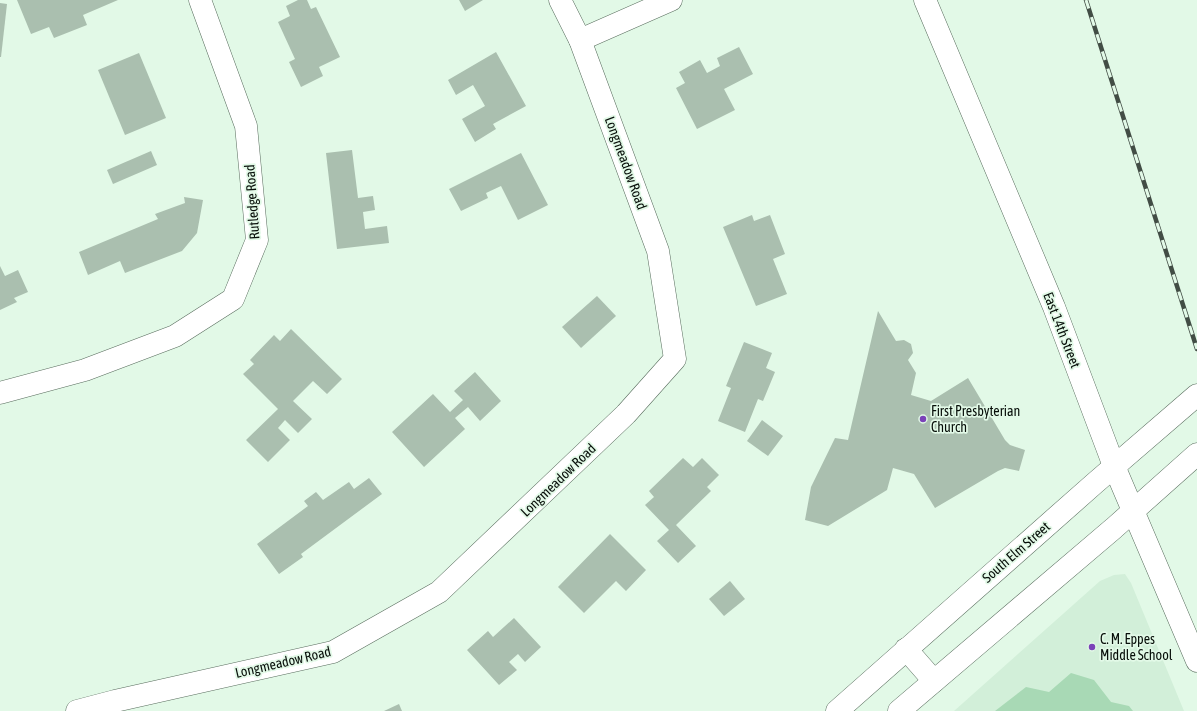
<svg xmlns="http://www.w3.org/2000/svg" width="1197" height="711" viewBox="0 0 1197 711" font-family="'Asap Condensed',sans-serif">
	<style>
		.built { fill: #d2efd9 }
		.green { fill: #a8d9b5 }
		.building { fill: #aabfaf }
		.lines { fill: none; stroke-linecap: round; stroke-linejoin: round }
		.minor-casing { stroke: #586c5d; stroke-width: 23 }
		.tertiary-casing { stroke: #586c5d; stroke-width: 23 }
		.minor { stroke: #fff; stroke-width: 22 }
		.tertiary { stroke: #fff; stroke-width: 22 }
		.rail-casing { stroke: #424d45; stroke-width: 4.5 }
		.rail { stroke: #e2f9e7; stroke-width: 3; stroke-dasharray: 9; stroke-linecap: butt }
		.poi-dot { fill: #7b42b8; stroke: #e2f9e7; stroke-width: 1.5 }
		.labels { text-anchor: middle; stroke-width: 3.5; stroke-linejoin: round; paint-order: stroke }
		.street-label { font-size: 14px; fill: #070e09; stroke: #e2f9e7 }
		.poi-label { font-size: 14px; fill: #070e09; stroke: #e2f9e7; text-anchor: start }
	</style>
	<rect width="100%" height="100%" fill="#e2f9e7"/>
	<path class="built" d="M1125,574L1131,583L1184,711H954L1100,581L1114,575Z"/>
	<path class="green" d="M1071,673L1094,680L1111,702L1129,706L1133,711H995L1026,687L1049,692Z"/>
	<g class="building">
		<path d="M17,0H118L83,15L87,25L54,38L49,27L31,34Z"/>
		<path d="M298,0H307L311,9L316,7L340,57L319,67L323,76L301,87L289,62L295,59L278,22L290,16L286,6Z"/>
		<path d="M459,0H483L465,11Z"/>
		<path d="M0,3L7,4L1,57H0Z"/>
		<path d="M739,47L753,74L724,89L735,110L697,129L676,88L685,83L679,72L700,60L707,73L720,66L717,58Z"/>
		<path d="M496,52L526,106L493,124L496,129L475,142L462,119L485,106L473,85L456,95L448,80Z"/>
		<path d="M139,53L166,118L125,135L98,70Z"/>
		<path d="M352,150L358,198L373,196L375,210L363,212L365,229L387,226L389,243L337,249L326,153Z"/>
		<path d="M151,151L157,165L113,184L107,170Z"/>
		<path d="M521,153L548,205L518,220L501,186L486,193L488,198L461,211L449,189Z"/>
		<path d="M184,197L203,200L197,233L182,251L125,273L120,261L88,275L79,252L158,219L155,214L185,203Z"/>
		<path d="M752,215L754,221L770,215L785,254L773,259L787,294L756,306L723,227Z"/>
		<path d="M0,266L5,276L18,270L28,292L14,298L17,302L0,310Z"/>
		<path d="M597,296L616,316L581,348L562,327Z"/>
		<path d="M878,311L896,341L904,340L911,344L913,353L908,360L916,373L911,395L931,401L968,378L1005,440L1010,445L1025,450L1019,471L1005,468L998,471L935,508L914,474L893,468L887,490L828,526L805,520L811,487L835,438L848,440Z"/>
		<path d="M291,329L342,379L327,394L313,381L293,401L312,419L298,433L285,420L278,428L290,440L268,462L246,440L278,409L243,374L254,364L250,360L274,335L280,341Z"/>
		<path d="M744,342L772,353L766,368L775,372L763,401L758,399L745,432L718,421L731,388L726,386Z"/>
		<path d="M475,372L501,401L480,421L468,407L455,418L465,429L424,467L392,432L433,394L450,412L463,400L454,391Z"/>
		<path d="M762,420L783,436L768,456L747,441Z"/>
		<path d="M683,458L693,467L702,458L719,475L707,487L711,491L676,525L696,546L678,563L657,541L669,530L645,505L654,497L649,491Z"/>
		<path d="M369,478L382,494L301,554L303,557L279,574L257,544L308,506L304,501L316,492L323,500L349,482L354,489Z"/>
		<path d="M610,534L646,570L626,591L616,581L584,613L558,587Z"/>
		<path d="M730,581L745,599L724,616L709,599Z"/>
		<path d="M514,618L541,647L525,662L518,654L509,662L517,670L499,685L467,650L488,631L493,637Z"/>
		<path d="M399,704L402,711H384Z"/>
	</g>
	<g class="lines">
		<defs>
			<g id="minor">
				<path d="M580,40L671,0"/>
				<path d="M0,393L85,370L175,336L233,299L257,240L246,126L200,0"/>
				<path d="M77,711L115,701L333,652L439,592L626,414L675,359L658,251L580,40L560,0"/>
			</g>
			<g id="tertiary">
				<path d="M925,0L1054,307L1114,466L1197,661"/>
				<path d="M906,649L934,681"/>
				<path d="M837,711L1095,483L1197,395"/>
				<path d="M899,711L1114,528L1197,454"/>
			</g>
		</defs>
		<use href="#minor" class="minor-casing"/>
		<use href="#tertiary" class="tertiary-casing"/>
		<use href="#minor" class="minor"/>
		<use href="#tertiary" class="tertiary"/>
		<defs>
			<path id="rail" d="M1086,0L1197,349"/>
		</defs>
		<use href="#rail" class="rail-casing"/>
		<use href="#rail" class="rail"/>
	</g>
	<g class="poi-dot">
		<circle cx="923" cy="419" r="4"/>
		<circle cx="1092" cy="647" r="4"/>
	</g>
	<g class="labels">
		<g class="street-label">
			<text transform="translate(626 163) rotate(70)" y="5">Longmeadow Road</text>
			<text transform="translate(252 202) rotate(-94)" y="5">Rutledge Road</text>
			<text transform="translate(1062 330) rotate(69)" y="5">East 14th Street</text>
			<text transform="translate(558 480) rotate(-44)" y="5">Longmeadow Road</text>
			<text transform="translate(1016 552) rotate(-41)" y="5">South Elm Street</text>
			<text transform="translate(283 662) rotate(-13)" y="5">Longmeadow Road</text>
		</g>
		<g class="poi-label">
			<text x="931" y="416">First Presbyterian<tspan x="931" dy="16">Church</tspan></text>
			<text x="1100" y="644">C. M. Eppes<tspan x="1100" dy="16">Middle School</tspan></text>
		</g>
	</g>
</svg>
